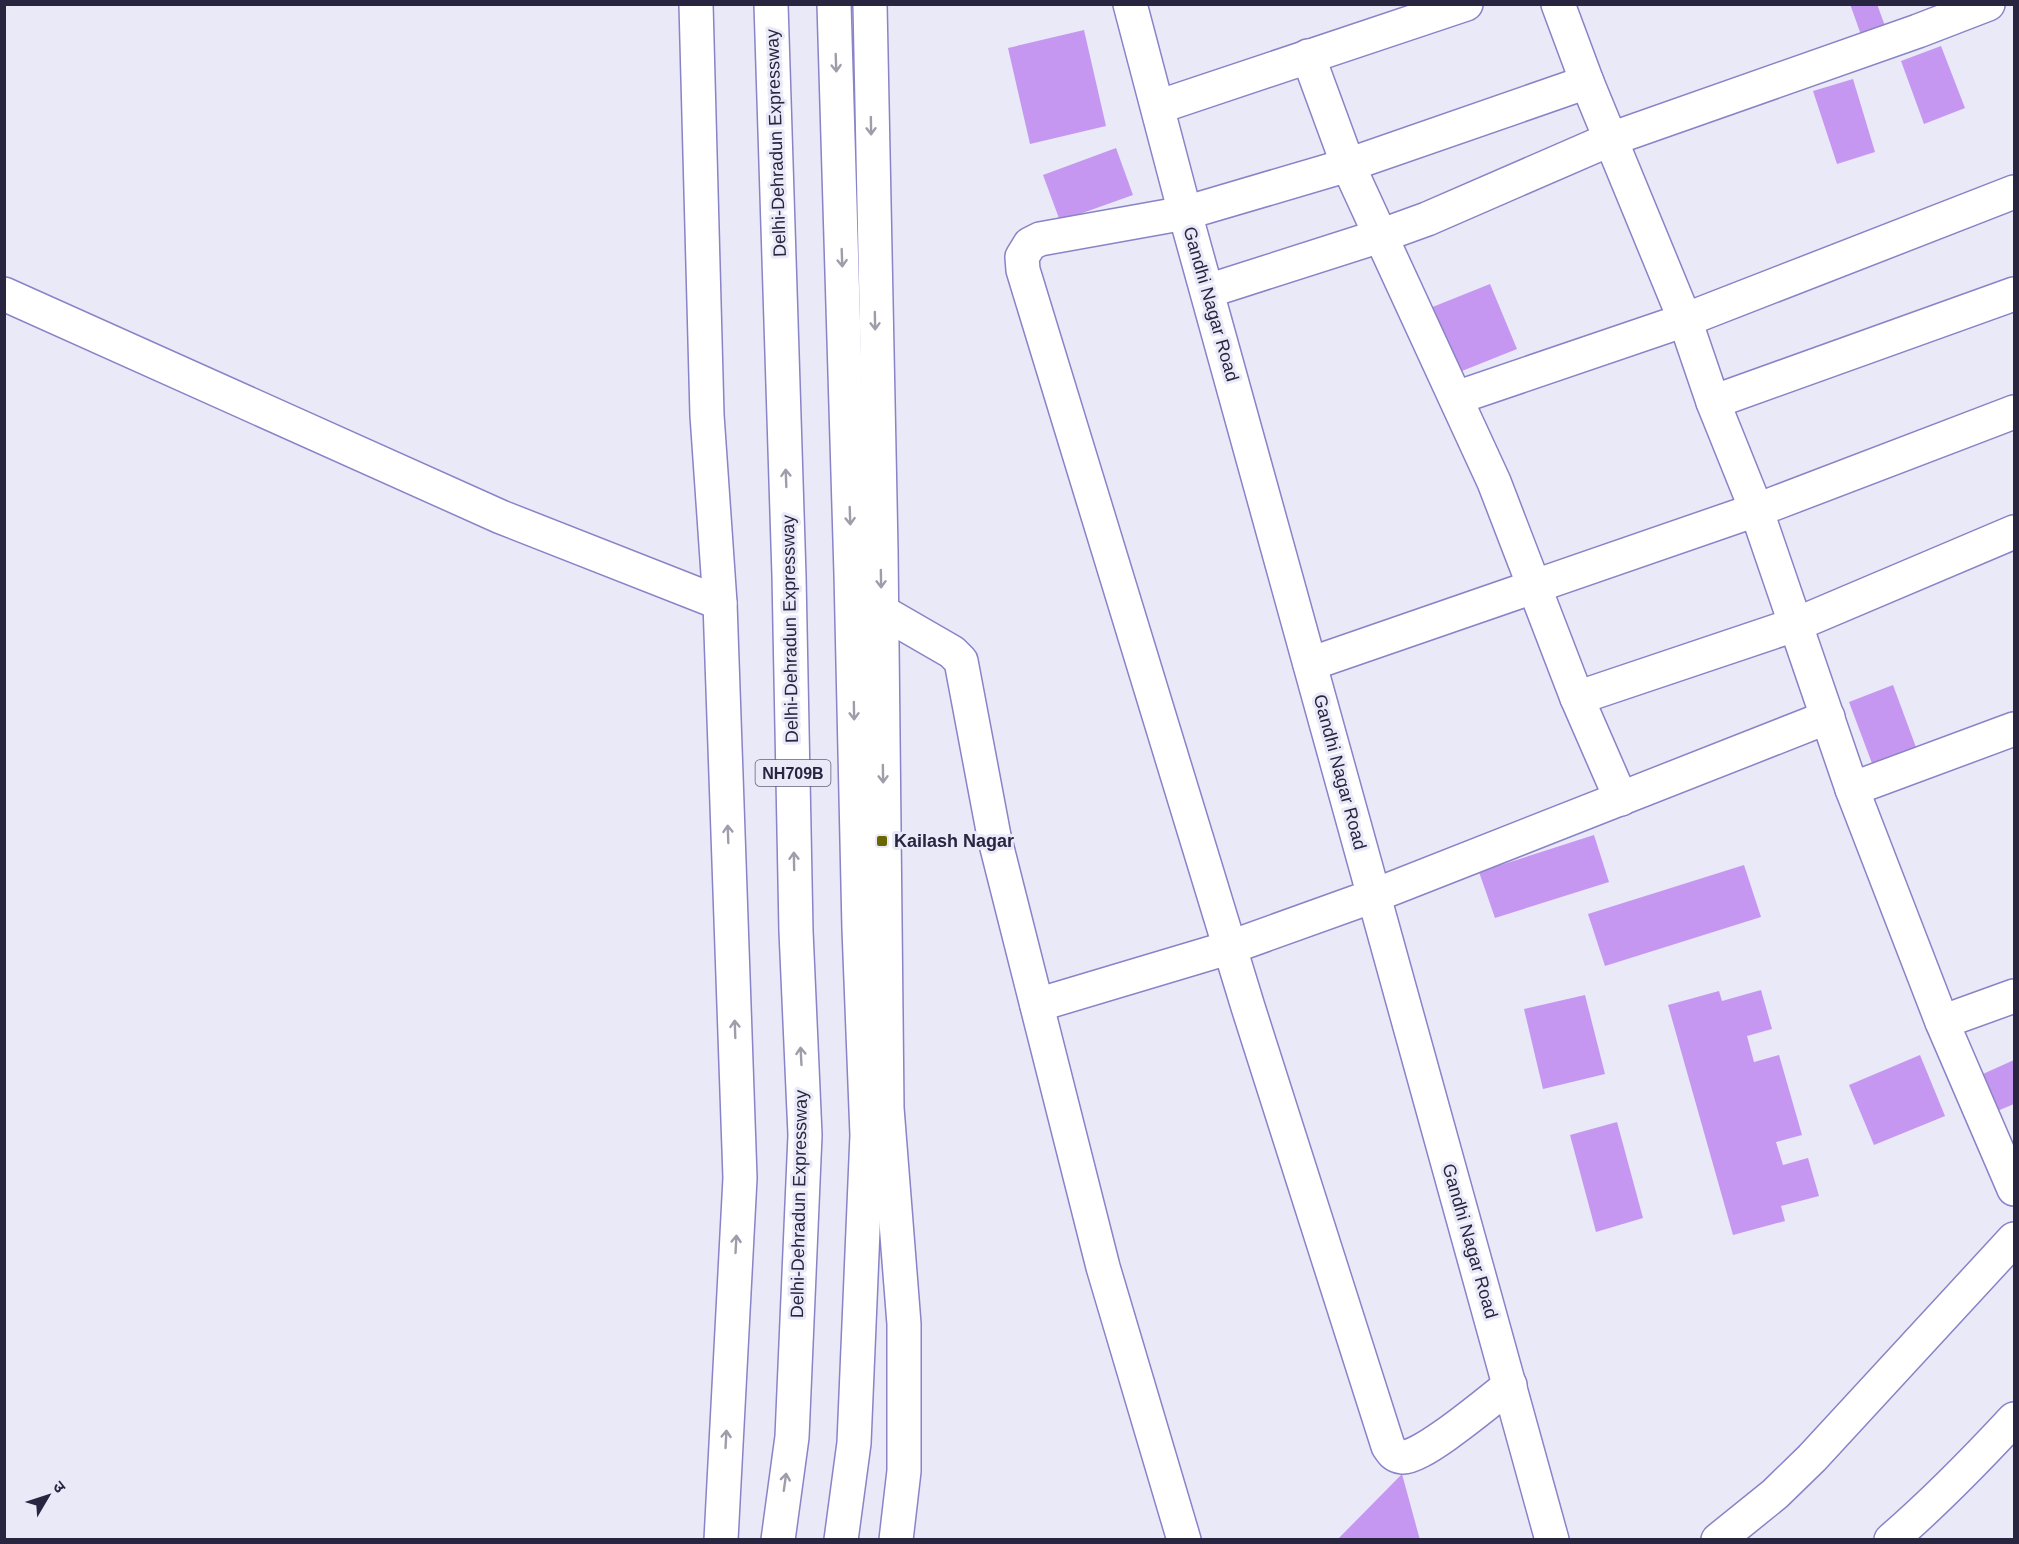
<svg xmlns="http://www.w3.org/2000/svg" width="2019" height="1544" viewBox="0 0 2019 1544" font-family="Arial,'Noto Sans Devanagari',sans-serif">
	<style>
		.building { fill: #c697f1 }
		.lines { fill: none; stroke-linecap: round; stroke-linejoin: round }
		.street-casing { stroke: #8983c7; stroke-width: 36 }
		.secondary-casing { stroke: #8983c7; stroke-width: 36 }
		.highway-casing { stroke: #8983c7; stroke-width: 36 }
		.street { stroke: #fff; stroke-width: 33 }
		.secondary { stroke: #fff; stroke-width: 33 }
		.highway { stroke: #fff; stroke-width: 33 }
		.oneway { stroke: #9e9daa }
		.poi-dot { fill: #6a6600; stroke: #e9e9f8; stroke-width: 2 }
		.labels { text-anchor: middle; stroke-width: 6; stroke-linejoin: round; paint-order: stroke }
		.shield { fill: #e9e9f8; stroke: #626078; stroke-width: 1.5 }
		.shield-label { font-size: 16px; font-weight: bold; fill: #282541 }
		.street-label { font-size: 18px; fill: #282541; stroke: #e9e9f8 }
		.poi-label { font-size: 18px; font-weight: bold; fill: #282541; stroke: #e9e9f8; text-anchor: start }
	</style>
	<rect width="100%" height="100%" fill="#e9e9f8"/>
	<g class="building">
		<path d="M1850,4H1877L1889,37L1865,46Z"/>
		<path d="M1084,30L1106,126L1030,144L1008,48Z"/>
		<path d="M1941,46L1965,108L1924,124L1901,61Z"/>
		<path d="M1853,79L1875,152L1837,164L1813,91Z"/>
		<path d="M1116,148L1133,195L1060,221L1043,175Z"/>
		<path d="M1490,284L1517,349L1457,373L1430,308Z"/>
		<path d="M1893,685L1917,750L1873,766L1849,702Z"/>
		<path d="M1594,835L1609,882L1495,918L1479,872Z"/>
		<path d="M1744,865L1761,917L1605,966L1588,914Z"/>
		<path d="M1761,990L1772,1029L1747,1036L1754,1062L1779,1055L1802,1135L1776,1142L1783,1165L1808,1158L1819,1196L1781,1206L1785,1221L1733,1235L1668,1005L1719,991L1722,1001Z"/>
		<path d="M1585,995L1605,1074L1543,1089L1524,1009Z"/>
		<path d="M1920,1055L1945,1116L1874,1145L1849,1085Z"/>
		<path d="M2014,1060V1104L1990,1114L1974,1078Z"/>
		<path d="M1617,1122L1643,1218L1596,1232L1570,1135Z"/>
		<path d="M1402,1474L1420,1540H1337Z"/>
	</g>
	<g class="lines">
		<defs>
			<g id="street">
				<path d="M1558,4L1587,82L1685,320L1713,402L1756,509L1852,789L1942,1022L2014,1189"/>
				<path d="M1308,56L1348,165L1494,482L1577,698L1621,799"/>
				<path d="M1158,107L1466,4"/>
				<path d="M1208,291L1380,236L1427,219L1611,139L1918,31L1988,4"/>
				<path d="M4,294L501,517L720,603"/>
				<path d="M1456,398L1685,320L2014,192"/>
				<path d="M1713,402L2014,294"/>
				<path d="M881,611L952,652L961,661L994,836L1103,1267L1184,1540"/>
				<path d="M1310,664L1773,504L2014,412"/>
				<path d="M1577,698L1797,624L2014,532"/>
				<path d="M1852,789L2014,729"/>
				<path d="M1037,1005L1231,947L1373,896L1828,717"/>
				<path d="M1942,1022L2014,996"/>
				<path d="M1510,1385C1492,1399 1420,1460 1402,1457C1394,1456 1392,1452 1388,1446L1248,1007L1023,270L1022,257L1030,244L1040,239L1185,213L1348,165L1587,82"/>
				<path d="M1718,1540L1775,1494L1812,1458L2014,1239"/>
				<path d="M1891,1540C1935,1502 1975,1461 2014,1419"/>
			</g>
			<g id="secondary">
				<path d="M696,4L707,415L720,603L740,1178L721,1540"/>
				<path d="M870,4L881,550L887,1108L904,1324V1471L896,1540"/>
				<path d="M1130,4L1185,213L1552,1540"/>
			</g>
			<g id="highway">
				<path d="M771,4L789,576L796,931L805,1135L792,1437L778,1540"/>
				<path d="M834,4L851,574L859,929L867,1135L854,1443L841,1540"/>
			</g>
		</defs>
		<use href="#street" class="street-casing"/>
		<use href="#secondary" class="secondary-casing"/>
		<use href="#highway" class="highway-casing"/>
		<use href="#street" class="street"/>
		<use href="#secondary" class="secondary"/>
		<use href="#highway" class="highway"/>
	</g>
	<defs><path id="oneway-shaft" d="M-6 0H5M1.5-3L5.5 0L1.5 3" fill="none" stroke-width="1.6" stroke-linecap="round" stroke-linejoin="round" transform="scale(1.5)"/></defs>
	<g class="oneway">
		<use href="#oneway-shaft" transform="translate(836 63) rotate(88)"/>
		<use href="#oneway-shaft" transform="translate(871 126) rotate(89)"/>
		<use href="#oneway-shaft" transform="translate(842 258) rotate(88)"/>
		<use href="#oneway-shaft" transform="translate(875 321) rotate(89)"/>
		<use href="#oneway-shaft" transform="translate(786 478) rotate(-92)"/>
		<use href="#oneway-shaft" transform="translate(850 516) rotate(88)"/>
		<use href="#oneway-shaft" transform="translate(881 579) rotate(89)"/>
		<use href="#oneway-shaft" transform="translate(854 711) rotate(89)"/>
		<use href="#oneway-shaft" transform="translate(883 774) rotate(89)"/>
		<use href="#oneway-shaft" transform="translate(728 834) rotate(-92)"/>
		<use href="#oneway-shaft" transform="translate(794 861) rotate(-91)"/>
		<use href="#oneway-shaft" transform="translate(735 1029) rotate(-92)"/>
		<use href="#oneway-shaft" transform="translate(801 1056) rotate(-93)"/>
		<use href="#oneway-shaft" transform="translate(736 1244) rotate(-87)"/>
		<use href="#oneway-shaft" transform="translate(726 1439) rotate(-87)"/>
		<use href="#oneway-shaft" transform="translate(785 1482) rotate(-82)"/>
	</g>
	<rect class="poi-dot" x="876" y="835" width="12" height="12" rx="3"/>
	<g class="labels">
		<rect class="shield" x="755.5" y="760" width="75" height="26" rx="4.5"/>
		<g class="shield-label">
			<text x="793" y="779">NH709B</text>
		</g>
		<g class="street-label">
			<text transform="translate(776 143) rotate(-92)" y="6">Delhi-Dehradun Expressway</text>
			<text transform="translate(1211 304) rotate(74)" y="6">Gandhi Nagar Road</text>
			<text transform="translate(790 629) rotate(-91)" y="6">Delhi-Dehradun Expressway</text>
			<text transform="translate(1340 772) rotate(75)" y="6">Gandhi Nagar Road</text>
			<text transform="translate(799 1204) rotate(-89)" y="6">Delhi-Dehradun Expressway</text>
			<text transform="translate(1470 1241) rotate(74)" y="6">Gandhi Nagar Road</text>
		</g>
		<g class="poi-label">
			<text x="894" y="847">Kailash Nagar</text>
		</g>
	</g>
	<rect width="2019" height="1544" fill="none" stroke="#282541" stroke-width="12"/>
	<g transform="translate(48 1496) rotate(51)" stroke="#e9e9f8" stroke-width="4.5" paint-order="stroke">
	<path d="M0-4.5L10 22L0 15L-10 22Z" fill="#282541"/>
	<text y="-9" font-size="16" font-weight="bold" text-anchor="middle" fill="#282541">उ</text>
	</g>
</svg>
